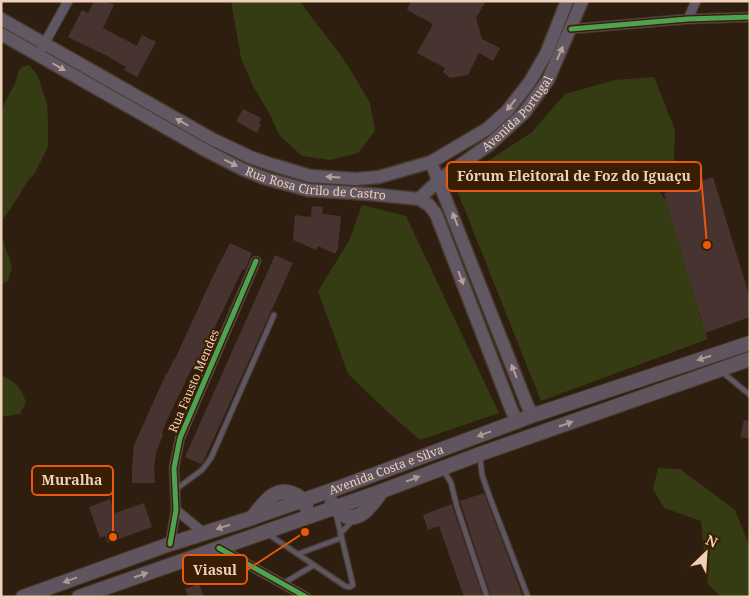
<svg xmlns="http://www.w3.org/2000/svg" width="751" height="598" viewBox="0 0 751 598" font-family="'Noto Serif',serif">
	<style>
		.green { fill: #353b13 }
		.building { fill: #473330 }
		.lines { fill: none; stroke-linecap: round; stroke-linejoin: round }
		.service-casing { stroke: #4a3a2d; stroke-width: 7 }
		.minor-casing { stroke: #4a3a2d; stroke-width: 11 }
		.secondary-casing { stroke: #4a3a2d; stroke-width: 15 }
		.primary-casing { stroke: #4a3a2d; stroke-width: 16 }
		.service { stroke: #5e5763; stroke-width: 4.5 }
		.minor { stroke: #5e5763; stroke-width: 9 }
		.secondary { stroke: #625863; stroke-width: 12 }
		.primary { stroke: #60555f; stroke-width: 14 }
		.cycleway-casing { stroke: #391e04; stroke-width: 8 }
		.cycleway { stroke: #4ca352; stroke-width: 5 }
		.oneway { fill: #b7a096 }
		.oneway2 { fill: #af9990 }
		.labels { text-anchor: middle; stroke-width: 4; stroke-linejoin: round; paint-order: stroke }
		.street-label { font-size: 12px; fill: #efd0b8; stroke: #391e04 }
		.leader { fill: none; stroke: #e8590c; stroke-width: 2 }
		.callout-dot { fill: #e8590c; stroke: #391e04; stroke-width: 2 }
		.callout { fill: #391e04; stroke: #e8590c; stroke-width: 2 }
		.callout-label { font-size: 14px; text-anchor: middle; font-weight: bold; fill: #efd0b8 }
	</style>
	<rect width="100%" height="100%" fill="#2d1e10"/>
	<g class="green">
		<path d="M231,1H300L306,10L340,54L356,79L370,103L375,131L358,153L330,160L302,156L280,136L268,111L253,86L241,58Z"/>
		<path d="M29,65L38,76L47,104L48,119V147L35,173L27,182L20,194L3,220L1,233V110L15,83L20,68Z"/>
		<path d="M654,77L675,130L674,160L659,191L680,220L687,257L699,315L708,339L541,401L454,183L532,132L565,94L615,80Z"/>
		<path d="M362,205L406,216L499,413L420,440L390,414L348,374L318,291L349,241Z"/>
		<path d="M1,234L12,267L8,281L1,284Z"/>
		<path d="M1,375C17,383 20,386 26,402L20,414L1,417Z"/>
		<path d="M658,468L680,469L735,510L750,547V597H721L707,583L701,521L664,508L653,489Z"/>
	</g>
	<g class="building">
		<path d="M94,1H106L114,5L103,28L137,46L142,35L156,42L137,77L124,70L126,67L107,56L68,37L82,10L88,13Z"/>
		<path d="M411,1H486L476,18L482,39L500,48L493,61L479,53L468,75L450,78L443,72L445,68L417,53L433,24L407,10Z"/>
		<path d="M243,109L261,118L259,124L261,125L257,133L236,121Z"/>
		<path d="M713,177L750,298V317L705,333L664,193Z"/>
		<path d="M312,206L323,207L322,214L341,216L338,249L335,254L318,246L316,250L293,240L295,215L311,217Z"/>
		<path d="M230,243L252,253L245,270L243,269L235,285L203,352L204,353L197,367L193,366L168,418L162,433L163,435L156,453L154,468L155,483H132V467L134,445L166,374H167L174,359H175L212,278Z"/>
		<path d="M275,255L293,263L204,460L201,464L185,457Z"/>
		<path d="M744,420L750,421V439L740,437Z"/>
		<path d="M484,493L512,567L523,597H491L460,501Z"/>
		<path d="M110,499L115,513L144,503L152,527L108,543L105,536L100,538L89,507Z"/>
		<path d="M452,504L453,508L483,597H464L439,526L428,530L423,515Z"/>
		<path d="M199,584L204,597H189L185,589Z"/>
	</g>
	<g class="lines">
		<defs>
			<g id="service">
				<path d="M721,371L750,395"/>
				<path d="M480,457L482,475L489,495L528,597"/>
				<path d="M444,471L451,483L457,507L487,597"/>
				<path d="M176,489L202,470L211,458L274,315"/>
				<path d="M268,534L345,586L350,587L353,585L336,514"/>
				<path d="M340,534L353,520"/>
				<path d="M298,554L341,538"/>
				<path d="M284,583L314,565"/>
			</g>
			<g id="minor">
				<path d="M688,19L696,1"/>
				<path d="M571,29L688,19L750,17"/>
				<path d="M38,55L68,1"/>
				<path d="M176,510L204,533"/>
				<path d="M170,544L176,510L174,468L180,438L256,261"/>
				<path d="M219,548L306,597"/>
			</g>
			<g id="secondary">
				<path d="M1,19L212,139L250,157L267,163L310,176L356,179L379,177L431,162L528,407L534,415"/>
				<path id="s1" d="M1,34L205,150L242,169L264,178L308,190L370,194L419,199L429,205L436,214L512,411L518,422"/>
				<path d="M431,162L487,129L507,111L529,83L546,54L567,1"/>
				<path id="s2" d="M419,199L439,180L490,144L524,113L548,80L582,1"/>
			</g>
			<g id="primary">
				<path d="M332,503C334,508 338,512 343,515C360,524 373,503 382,491"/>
				<path d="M252,518C262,506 273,487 291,493C298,495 303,500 306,506"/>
				<path id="s3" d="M23,597L170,544L252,518L338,488L534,415L750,343"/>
				<path d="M79,597L382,491L480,454L750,359"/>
			</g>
		</defs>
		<use href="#service" class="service-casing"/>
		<use href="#minor" class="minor-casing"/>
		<use href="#secondary" class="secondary-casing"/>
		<use href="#primary" class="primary-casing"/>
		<use href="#service" class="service"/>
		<use href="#minor" class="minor"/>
		<use href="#secondary" class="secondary"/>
		<use href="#primary" class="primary"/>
		<defs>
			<g id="cycleway">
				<path d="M571,29L688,19L750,17"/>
				<path d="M170,544L176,510L174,468L180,438L256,261"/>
				<path d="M219,548L306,597"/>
			</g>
		</defs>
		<use href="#cycleway" class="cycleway-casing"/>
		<use href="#cycleway" class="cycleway"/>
	</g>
	<defs><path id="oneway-solid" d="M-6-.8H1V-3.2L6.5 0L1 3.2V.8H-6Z" transform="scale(1.25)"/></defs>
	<g class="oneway">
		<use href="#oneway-solid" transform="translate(560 53) rotate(-66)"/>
		<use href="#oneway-solid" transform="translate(59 67) rotate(30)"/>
		<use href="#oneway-solid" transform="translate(511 105) rotate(129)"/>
		<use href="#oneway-solid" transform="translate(182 122) rotate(-150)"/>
		<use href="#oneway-solid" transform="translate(231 163) rotate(27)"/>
		<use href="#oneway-solid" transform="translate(333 177) rotate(-176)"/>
		<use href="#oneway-solid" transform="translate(455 219) rotate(-111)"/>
		<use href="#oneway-solid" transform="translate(461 278) rotate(69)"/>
		<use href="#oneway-solid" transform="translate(514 371) rotate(-111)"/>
	</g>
	<g class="oneway2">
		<use href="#oneway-solid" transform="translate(704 358) rotate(162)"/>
		<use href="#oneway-solid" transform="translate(566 424) rotate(-19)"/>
		<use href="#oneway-solid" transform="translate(484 434) rotate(160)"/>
		<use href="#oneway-solid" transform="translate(413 479) rotate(-21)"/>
		<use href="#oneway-solid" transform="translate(223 527) rotate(162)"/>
		<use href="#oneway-solid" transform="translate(141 575) rotate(-19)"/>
		<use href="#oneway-solid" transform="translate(70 580) rotate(160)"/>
	</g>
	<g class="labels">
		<g class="street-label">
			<text dy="4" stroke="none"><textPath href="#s2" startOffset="131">Avenida Portugal</textPath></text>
			<text dy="4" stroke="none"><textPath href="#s1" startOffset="352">Rua Rosa Cirilo de Castro</textPath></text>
			<text transform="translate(194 381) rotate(-67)" y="4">Rua Fausto Mendes</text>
			<text dy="4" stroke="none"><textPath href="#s3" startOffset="385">Avenida Costa e Silva</textPath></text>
		</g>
	</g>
	<path class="leader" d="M707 245L701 176M113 537L113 480M305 532L247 570"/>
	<g class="callout-dot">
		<circle cx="707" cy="245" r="5"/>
		<circle cx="113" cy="537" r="5"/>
		<circle cx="305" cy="532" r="5"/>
	</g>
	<g class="callout">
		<rect x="447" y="162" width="254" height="29" rx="5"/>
		<rect x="32" y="466" width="81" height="29" rx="5"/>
		<rect x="183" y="555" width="64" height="29" rx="5"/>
	</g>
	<g class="callout-label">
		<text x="574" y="181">Fórum Eleitoral de Foz do Iguaçu</text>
		<text x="72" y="485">Muralha</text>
		<text x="215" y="575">Viasul</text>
	</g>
	<rect width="751" height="598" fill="none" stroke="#efd0b8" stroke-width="5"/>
	<g transform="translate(706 553) rotate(25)" stroke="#391e04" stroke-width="4" paint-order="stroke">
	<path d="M0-4L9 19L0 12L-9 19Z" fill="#efd0b8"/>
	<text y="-8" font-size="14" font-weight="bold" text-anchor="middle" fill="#efd0b8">N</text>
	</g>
</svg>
